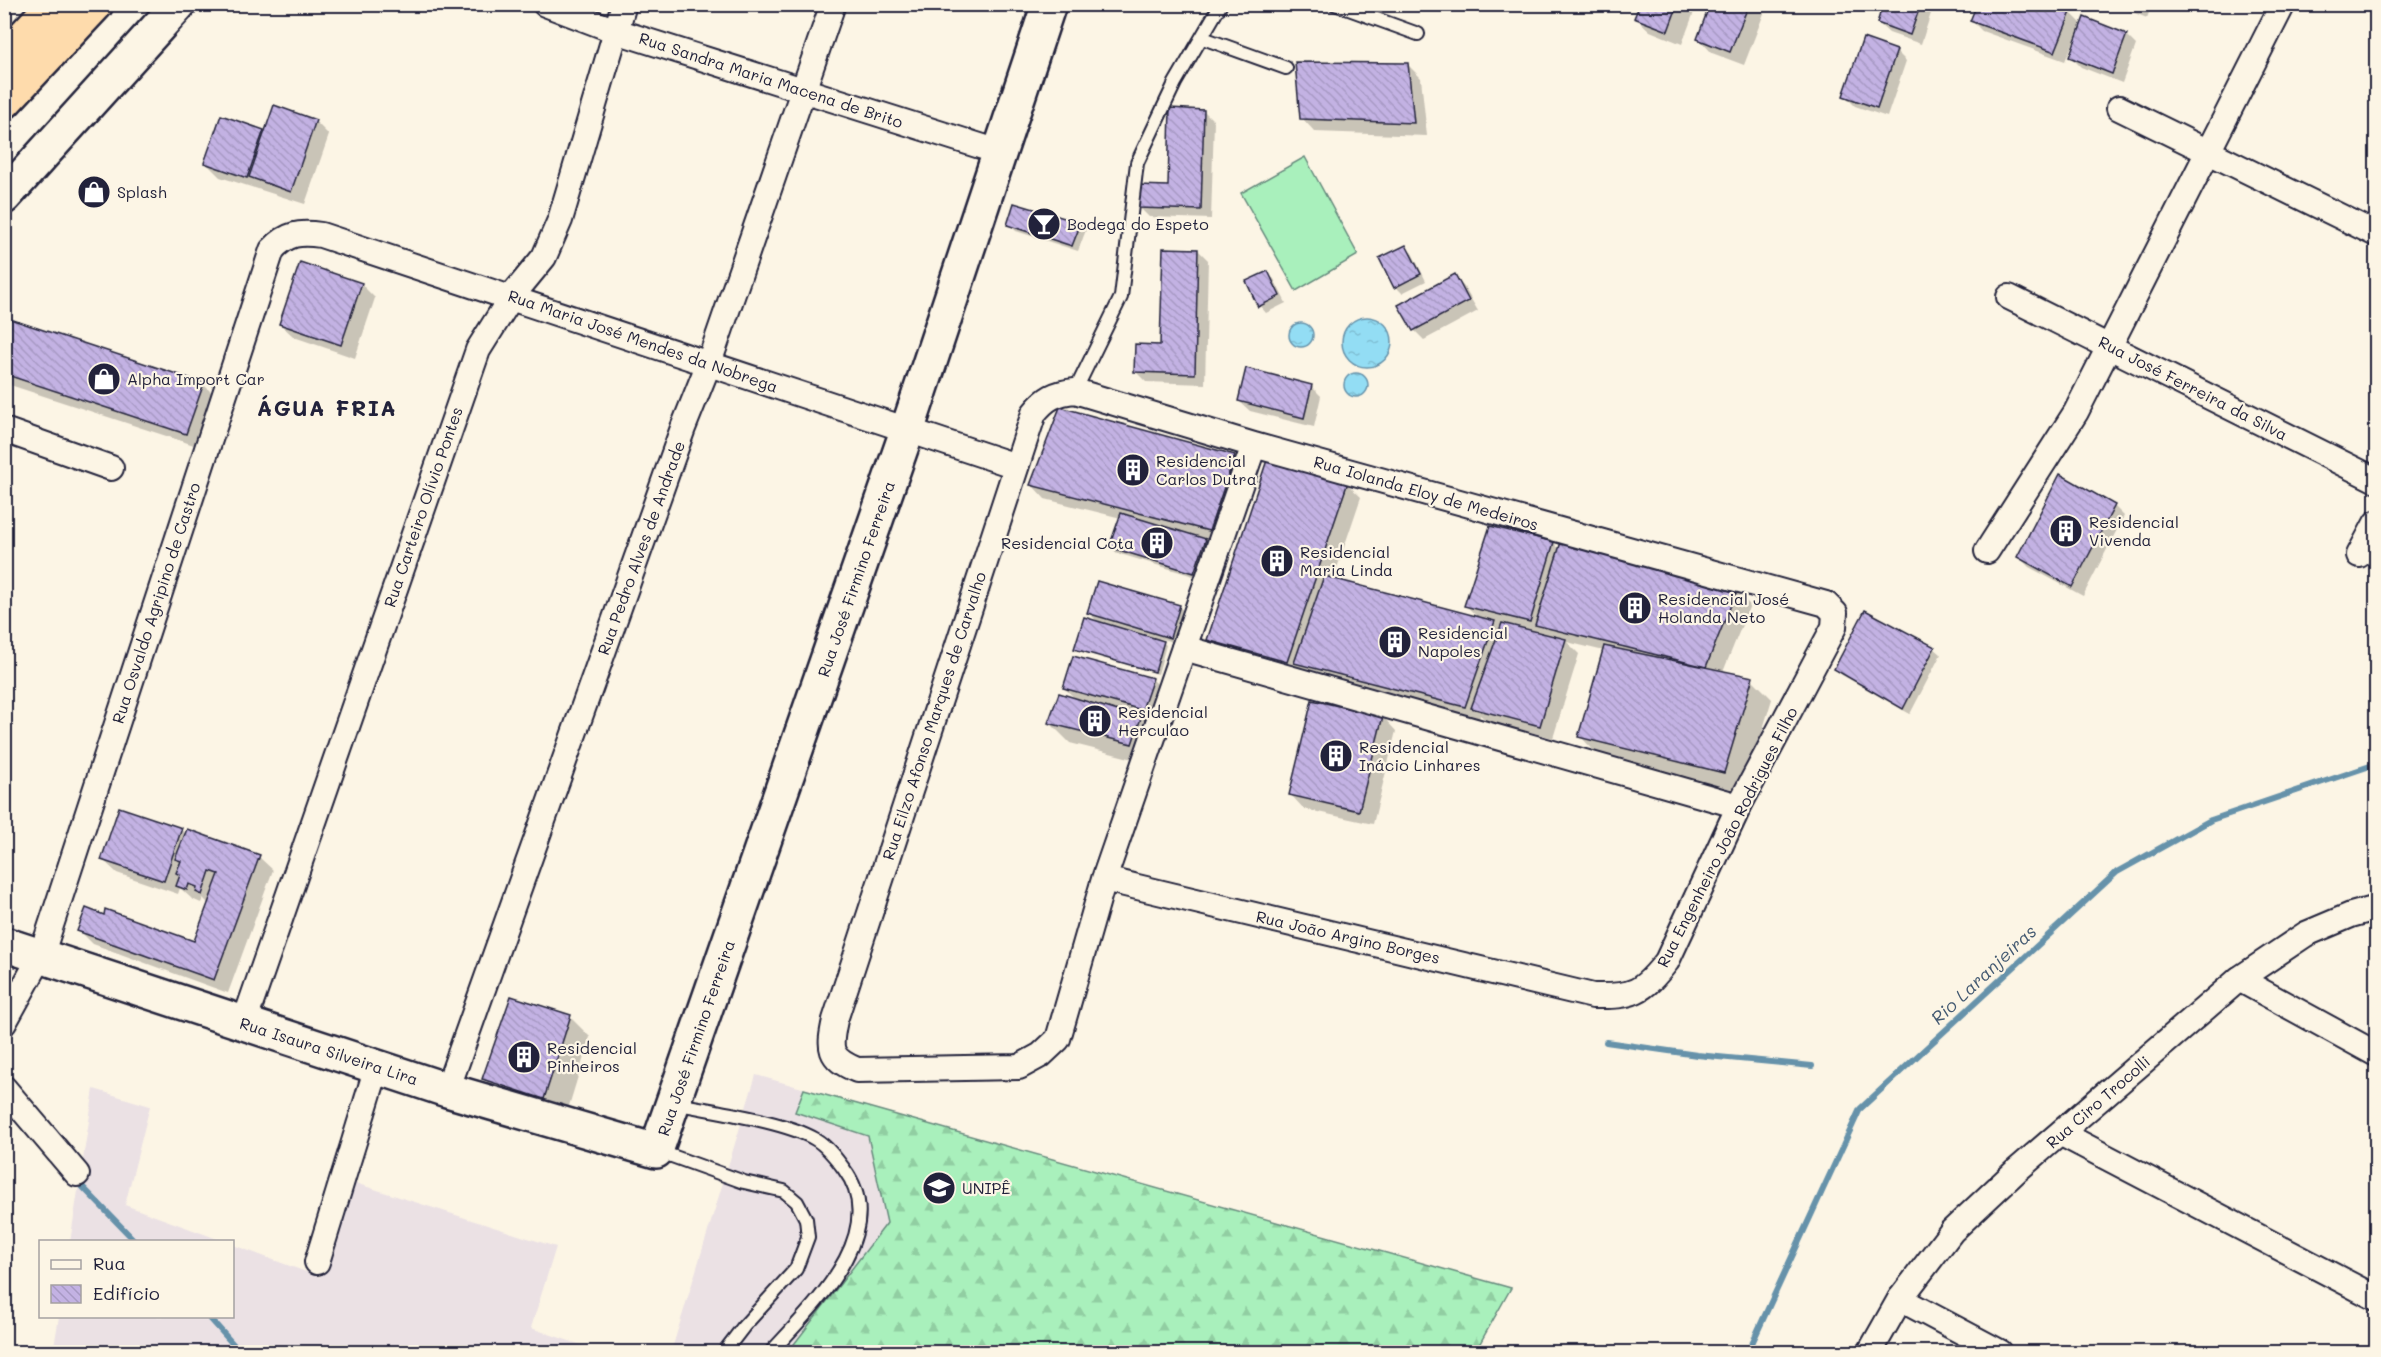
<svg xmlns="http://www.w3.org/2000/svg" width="2381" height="1357" viewBox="0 0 2381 1357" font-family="Mali,sans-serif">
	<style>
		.built { fill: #ebe1e4 }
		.forest { fill: url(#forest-firs); stroke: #66897c; stroke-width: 1.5 }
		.garden { fill: #a9f0bc; stroke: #66897c; stroke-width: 1.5 }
		.water { fill: url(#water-ripples); stroke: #6692aa; stroke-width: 1.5 }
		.shadow { fill: #0003 }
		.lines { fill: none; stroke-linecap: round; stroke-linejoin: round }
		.stream { stroke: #6692aa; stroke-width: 6 }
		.building { fill: url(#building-back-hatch); stroke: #22223b; stroke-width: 1.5 }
		.lane-casing { stroke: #22223b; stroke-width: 16 }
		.street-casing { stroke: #22223b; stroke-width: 28 }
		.secondary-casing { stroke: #22223b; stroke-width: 38 }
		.highway-casing { stroke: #22223b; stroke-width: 38 }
		.lane { stroke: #fcf5e5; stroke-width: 12 }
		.street { stroke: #fcf5e5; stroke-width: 24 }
		.secondary { stroke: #fcf5e5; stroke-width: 33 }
		.highway { stroke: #fedbac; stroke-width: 33 }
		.labels { text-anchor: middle; stroke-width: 4.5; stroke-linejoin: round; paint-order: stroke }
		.street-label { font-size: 16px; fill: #22223b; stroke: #fcf5e5 }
		.poi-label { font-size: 16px; fill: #22223b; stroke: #fcf5e5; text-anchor: start }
		.water-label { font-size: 18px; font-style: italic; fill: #445a72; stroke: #fcf5e5 }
		.district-label { font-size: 22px; font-weight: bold; letter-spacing: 1.5px; fill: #22223b; stroke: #fcf5e5 }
	</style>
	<defs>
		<pattern id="forest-firs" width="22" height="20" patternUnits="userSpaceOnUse" patternTransform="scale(1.5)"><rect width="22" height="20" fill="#a9f0bc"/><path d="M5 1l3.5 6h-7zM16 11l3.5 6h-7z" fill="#91cea2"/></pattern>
		<pattern id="water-ripples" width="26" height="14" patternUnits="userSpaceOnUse" patternTransform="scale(1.5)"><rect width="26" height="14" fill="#93ddf4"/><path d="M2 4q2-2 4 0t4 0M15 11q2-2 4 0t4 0" fill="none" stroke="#7ebdd2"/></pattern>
		<pattern id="building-back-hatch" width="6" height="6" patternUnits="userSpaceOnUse" patternTransform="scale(1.5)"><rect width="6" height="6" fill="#c3b2e3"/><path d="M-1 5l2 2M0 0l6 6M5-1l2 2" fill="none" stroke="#a799c4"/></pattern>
	</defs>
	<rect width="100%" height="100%" fill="#fcf5e5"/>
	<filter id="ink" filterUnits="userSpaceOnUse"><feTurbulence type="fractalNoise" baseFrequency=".0167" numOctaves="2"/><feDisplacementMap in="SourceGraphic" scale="12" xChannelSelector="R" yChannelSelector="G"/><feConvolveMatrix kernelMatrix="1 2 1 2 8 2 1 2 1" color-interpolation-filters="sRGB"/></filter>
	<g filter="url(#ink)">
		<g class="built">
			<path d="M756,1075L1511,1288L1475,1352H671Z"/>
			<path d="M94,1089L150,1106L125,1205L223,1241L70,1242Z"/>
			<path d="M352,1182L556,1247L531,1328L602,1352H53L59,1317L232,1316L233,1245L320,1277Z"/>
		</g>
		<path class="forest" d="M804,1089L1511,1288L1475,1352H788L887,1223L868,1136L795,1112Z"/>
		<path class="garden" d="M1305,157L1358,255L1296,291L1241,193Z"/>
		<g class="water">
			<circle cx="1367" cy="342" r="25"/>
			<circle cx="1301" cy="335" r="12"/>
			<circle cx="1356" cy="385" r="12"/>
		</g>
		<g class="shadow">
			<path d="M1641,4H1697L1682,44L1650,31L1636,18Z"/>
			<path d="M1712,4H1763L1766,8L1744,65L1712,53L1699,39Z"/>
			<path d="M1885,4H1934L1921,44L1889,33L1878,23Z"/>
			<path d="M2046,4L2071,13L2083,25L2126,35L2136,45L2122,83L2081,67L2071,57L2076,44L2073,43L2065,61L1982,31L1972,21Z"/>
			<path d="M2112,4H2152L2147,18Z"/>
			<path d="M1896,51L1906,61L1887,117L1855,106L1845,96Z"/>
			<path d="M1407,64L1421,78L1427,136L1315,132L1302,118Z"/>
			<path d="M1204,111L1214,121L1211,219L1149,217L1139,207L1170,188Z"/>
			<path d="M222,117L266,132L315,121L329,135L305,204L220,177L206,163Z"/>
			<path d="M1009,224H1080L1086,230L1078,251L1016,231Z"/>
			<path d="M1405,247L1412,253L1426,281L1402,293L1396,287Z"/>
			<path d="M1198,250L1208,260L1205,384L1146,382L1136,372L1162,346Z"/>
			<path d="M1267,273L1274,279L1286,303L1266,313L1260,306L1248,282Z"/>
			<path d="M1454,276L1464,287L1478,311L1424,340L1414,330Z"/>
			<path d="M361,284L375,298L355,358L294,337L280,324Z"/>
			<path d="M4,318L203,384L217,398L200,447L4,383Z"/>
			<path d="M1311,386L1321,396L1314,427L1250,411L1239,401Z"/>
			<path d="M1234,456L1248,470L1223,544L1204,539L1212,547L1200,578L1117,553L1110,547L1121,518L1045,499L1032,485Z"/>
			<path d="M1347,484L1361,497L1333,580L1478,617L1466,606L1554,543L1560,550L1736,592L1750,605L1723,672L1752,679L1772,699L1744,792L1600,757L1580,736L1604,651L1567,642L1579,654L1553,738L1487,721L1480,715L1479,720L1222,654L1208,640Z"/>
			<path d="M2114,506L2124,516L2083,596L2029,567L2019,557Z"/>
			<path d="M1179,607L1186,613L1176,643L1159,638L1166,645L1158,674L1076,649L1100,624L1089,613Z"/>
			<path d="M1934,648L1941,654L1910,714L1842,675L1835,669Z"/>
			<path d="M1152,679L1173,699L1153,764L1070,743L1050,723L1077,700L1064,688Z"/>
			<path d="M1383,717L1396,731L1373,824L1304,809L1291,795Z"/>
			<path d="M120,809L181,830L186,834L259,857L273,870L228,993L93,944L79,930L195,943L209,904L203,898L201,903L192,899L180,888L178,894L117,873L103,860Z"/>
			<path d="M570,1017L590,1037L565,1119L504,1099L484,1079Z"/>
		</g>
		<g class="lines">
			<g class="stream">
				<path d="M1606,1042L1697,1055L1812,1066"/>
				<path d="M76,1180L136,1242"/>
				<path d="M208,1316L240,1352"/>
				<path d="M1748,1352L1860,1109L2117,872L2211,820L2376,764"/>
			</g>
		</g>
		<g class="building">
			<path d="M1640,4H1678L1668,31L1634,18Z"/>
			<path d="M1710,4H1749L1730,52L1697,39Z"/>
			<path d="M1883,4H1921L1910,35L1877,23Z"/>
			<path d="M1977,4H2050L2071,12L2055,52L1970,21Z"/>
			<path d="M2084,17L2127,34L2112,74L2069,57Z"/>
			<path d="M1863,38L1897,50L1877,108L1843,96Z"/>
			<path d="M1295,62L1408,63L1414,123L1300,119Z"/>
			<path d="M274,105L316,120L291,192L249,177Z"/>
			<path d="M1170,108L1204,110L1201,210L1138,208V185L1168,186Z"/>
			<path d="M221,115L264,130L247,178L204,163Z"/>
			<path d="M1014,203L1081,223L1072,246L1007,225Z"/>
			<path d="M1406,245L1421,274L1394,288L1379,258Z"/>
			<path d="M1163,248L1198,249L1195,374L1134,372L1135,344L1160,345Z"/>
			<path d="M300,262L362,283L341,345L279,324Z"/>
			<path d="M1268,271L1280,296L1258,307L1246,281Z"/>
			<path d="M1455,274L1469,301L1413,331L1398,305Z"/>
			<path d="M4,317L204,383L186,434L4,374Z"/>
			<path d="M1246,368L1312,385L1304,418L1238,401Z"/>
			<path d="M1060,407L1235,455L1209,531L1030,485Z"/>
			<path d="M1267,460L1348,482L1287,662L1207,640Z"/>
			<path d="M2060,474L2115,505L2072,587L2017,557Z"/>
			<path d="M1121,513L1206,539L1194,573L1109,547Z"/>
			<path d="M1490,526L1554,542L1530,622L1464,606Z"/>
			<path d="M1561,542L1737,590L1706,667L1535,625Z"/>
			<path d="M1324,576L1495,621L1465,707L1294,663Z"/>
			<path d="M1097,581L1180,605L1170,638L1087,613Z"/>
			<path d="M1865,610L1935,647L1903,709L1834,669Z"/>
			<path d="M1084,617L1164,641L1155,672L1074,649Z"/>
			<path d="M1502,623L1566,639L1540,726L1471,708Z"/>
			<path d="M1604,646L1753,677L1724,773L1578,737Z"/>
			<path d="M1073,656L1153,678L1142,710L1063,688Z"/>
			<path d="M1059,693L1141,718L1132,744L1048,723Z"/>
			<path d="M1312,700L1383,716L1359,811L1289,795Z"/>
			<path d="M119,807L182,828L164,881L101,860Z"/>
			<path d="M187,829L260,855L214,980L77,931L86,908L104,915L105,909L194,941L219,874L210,871L202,895L196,892L197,887L189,884L187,890L176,886L180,875L176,873L181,861L175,859Z"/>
			<path d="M511,996L571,1015L544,1099L482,1079Z"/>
		</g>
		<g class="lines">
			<defs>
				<g id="lane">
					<path d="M1335,4L1418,34"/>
					<path d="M1203,38L1286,68"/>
					<path d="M1075,391L1121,297L1137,163L1175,83L1221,4"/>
					<path d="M674,1103C711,1111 785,1121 815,1139C827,1146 836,1158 844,1169C892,1233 811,1308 771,1352"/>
					<path d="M658,1151L744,1182L784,1191L797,1202L806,1219L808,1237L796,1269L744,1326L724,1352"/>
				</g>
				<g id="street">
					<path d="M545,4L616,31L999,152"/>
					<path d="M2119,108L2376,234"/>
					<path d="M2009,297L2376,480"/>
					<path d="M4,430L111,468"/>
					<path d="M1987,551L2076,412L2283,4"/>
					<path d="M2359,555L2376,523"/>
					<path d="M1184,648L1739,806"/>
					<path d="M1104,879L1593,996C1633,997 1642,993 1667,961L1739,806L1834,627L1835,613L1826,604L1254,445L1075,391C1055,393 1046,398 1034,413L835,1020C829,1048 828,1058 857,1070L1019,1067L1041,1055L1058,1039L1104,879L1254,445"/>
					<path d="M2239,979L2376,1054"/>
					<path d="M4,1023L41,956L272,250C287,233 300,232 321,235L1016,466"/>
					<path d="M244,1023L478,350L512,296L544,257L560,220L624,4"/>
					<path d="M4,1088L77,1174"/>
					<path d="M447,1090L683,428L709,363L833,4"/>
					<path d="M2062,1134L2376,1298"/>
					<path d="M317,1262L377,1067"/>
					<path d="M1900,1299L2000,1352"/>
					<path d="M1870,1352L1900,1299L1952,1231L2016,1171L2239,979L2306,934L2351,915L2376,908"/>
				</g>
				<g id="secondary">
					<path d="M4,197L179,4"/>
					<path d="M4,944L447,1090L656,1151L907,431L1049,4"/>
				</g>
				<g id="highway">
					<path d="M4,58L54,4"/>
					<path d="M4,102L96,4"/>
				</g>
			</defs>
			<use href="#lane" class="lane-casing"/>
			<use href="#street" class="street-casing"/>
			<use href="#secondary" class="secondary-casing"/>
			<use href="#highway" class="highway-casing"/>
			<use href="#lane" class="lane"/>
			<use href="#street" class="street"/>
			<use href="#secondary" class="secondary"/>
			<use href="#highway" class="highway"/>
		</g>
	</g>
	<defs>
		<symbol id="shop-disc" viewBox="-11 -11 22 22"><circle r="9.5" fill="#22223b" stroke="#fcf5e5"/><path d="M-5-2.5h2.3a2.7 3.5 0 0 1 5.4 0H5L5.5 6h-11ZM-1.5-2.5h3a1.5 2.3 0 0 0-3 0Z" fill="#fff"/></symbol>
		<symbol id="bar-disc" viewBox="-11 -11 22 22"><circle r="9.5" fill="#22223b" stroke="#fcf5e5"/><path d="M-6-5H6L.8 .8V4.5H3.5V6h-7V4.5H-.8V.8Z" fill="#fff"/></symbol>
		<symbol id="building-disc" viewBox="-11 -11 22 22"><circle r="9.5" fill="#22223b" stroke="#fcf5e5"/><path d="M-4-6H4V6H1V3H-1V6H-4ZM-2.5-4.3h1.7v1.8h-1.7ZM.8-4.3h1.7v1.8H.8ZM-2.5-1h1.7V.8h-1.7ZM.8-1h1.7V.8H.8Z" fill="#fff"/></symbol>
		<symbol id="university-disc" viewBox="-11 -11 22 22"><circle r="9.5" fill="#22223b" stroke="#fcf5e5"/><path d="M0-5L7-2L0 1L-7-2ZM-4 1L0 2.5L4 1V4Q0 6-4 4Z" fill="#fff"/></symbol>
	</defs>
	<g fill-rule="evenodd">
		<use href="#shop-disc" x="75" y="173" width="38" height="38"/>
		<use href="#bar-disc" x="1025" y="205" width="38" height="38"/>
		<use href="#shop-disc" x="85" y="360" width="38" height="38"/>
		<use href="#building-disc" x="1114" y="451" width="38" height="38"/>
		<use href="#building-disc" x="2047" y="512" width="38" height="38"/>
		<use href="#building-disc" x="1138" y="524" width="38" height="38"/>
		<use href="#building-disc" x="1258" y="542" width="38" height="38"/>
		<use href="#building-disc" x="1616" y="589" width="38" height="38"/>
		<use href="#building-disc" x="1376" y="623" width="38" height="38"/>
		<use href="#building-disc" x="1076" y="702" width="38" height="38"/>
		<use href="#building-disc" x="1317" y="737" width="38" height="38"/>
		<use href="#building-disc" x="505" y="1038" width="38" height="38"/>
		<use href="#university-disc" x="920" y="1169" width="38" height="38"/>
	</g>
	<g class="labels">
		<g class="street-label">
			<text transform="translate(771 80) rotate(18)" y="6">Rua Sandra Maria Macena de Brito</text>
			<text transform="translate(643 341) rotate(19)" y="6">Rua Maria José Mendes da Nobrega</text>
			<text transform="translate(2193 388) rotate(27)" y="6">Rua José Ferreira da Silva</text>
			<text transform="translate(1426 493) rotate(16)" y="6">Rua Iolanda Eloy de Medeiros</text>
			<text transform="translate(423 507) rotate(-71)" y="6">Rua Carteiro Olívio Pontes</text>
			<text transform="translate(641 548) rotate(-70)" y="6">Rua Pedro Alves de Andrade</text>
			<text transform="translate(856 579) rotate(-71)" y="6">Rua José Firmino Ferreira</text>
			<text transform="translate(156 603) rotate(-72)" y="6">Rua Osvaldo Agripino de Castro</text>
			<text transform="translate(934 716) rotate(-72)" y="6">Rua Eilzo Afonso Marques de Carvalho</text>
			<text transform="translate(1727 837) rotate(-63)" y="6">Rua Engenheiro João Rodrigues Filho</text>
			<text transform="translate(1348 937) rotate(13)" y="6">Rua João Argino Borges</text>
			<text transform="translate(696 1038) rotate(-71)" y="6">Rua José Firmino Ferreira</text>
			<text transform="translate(329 1051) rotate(18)" y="6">Rua Isaura Silveira Lira</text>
			<text transform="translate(2098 1102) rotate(-41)" y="6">Rua Ciro Trocolli</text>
		</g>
		<g class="poi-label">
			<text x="117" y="198">Splash</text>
			<text x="1067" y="230">Bodega do Espeto</text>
			<text x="127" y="385">Alpha Import Car</text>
			<text x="1156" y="467">Residencial<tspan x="1156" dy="18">Carlos Dutra</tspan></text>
			<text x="2089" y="528">Residencial<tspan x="2089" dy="18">Vivenda</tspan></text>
			<text x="1134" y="549" text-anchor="end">Residencial Cota</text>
			<text x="1300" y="558">Residencial<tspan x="1300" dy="18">Maria Linda</tspan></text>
			<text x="1658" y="605">Residencial José<tspan x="1658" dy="18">Holanda Neto</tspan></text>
			<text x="1418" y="639">Residencial<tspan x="1418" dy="18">Napoles</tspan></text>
			<text x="1118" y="718">Residencial<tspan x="1118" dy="18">Herculao</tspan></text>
			<text x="1359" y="753">Residencial<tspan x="1359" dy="18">Inácio Linhares</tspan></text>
			<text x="547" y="1054">Residencial<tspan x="547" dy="18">Pinheiros</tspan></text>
			<text x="962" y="1194">UNIPÊ</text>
		</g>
		<g class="water-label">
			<text transform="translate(1984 975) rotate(-43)" y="6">Rio Laranjeiras</text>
		</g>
		<g class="district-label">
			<text x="327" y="416">ÁGUA FRIA</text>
		</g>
	</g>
	<rect width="2381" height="1357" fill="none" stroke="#fcf5e5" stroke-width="24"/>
	<rect x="12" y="12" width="2357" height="1333" fill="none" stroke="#22223b" stroke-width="2" filter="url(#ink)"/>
	<rect x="39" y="1240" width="195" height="78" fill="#fcf5e5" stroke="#a5a1a1" stroke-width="1.5"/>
	<rect x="51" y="1260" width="30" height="9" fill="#fcf5e5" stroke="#a5a1a1" stroke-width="1.5"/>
	<text x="93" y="1270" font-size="18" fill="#22223b">Rua</text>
	<rect x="51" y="1285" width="30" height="18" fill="url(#building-back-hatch)" stroke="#a5a1a1" stroke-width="1.5"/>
	<text x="93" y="1300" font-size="18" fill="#22223b">Edifício</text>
</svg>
